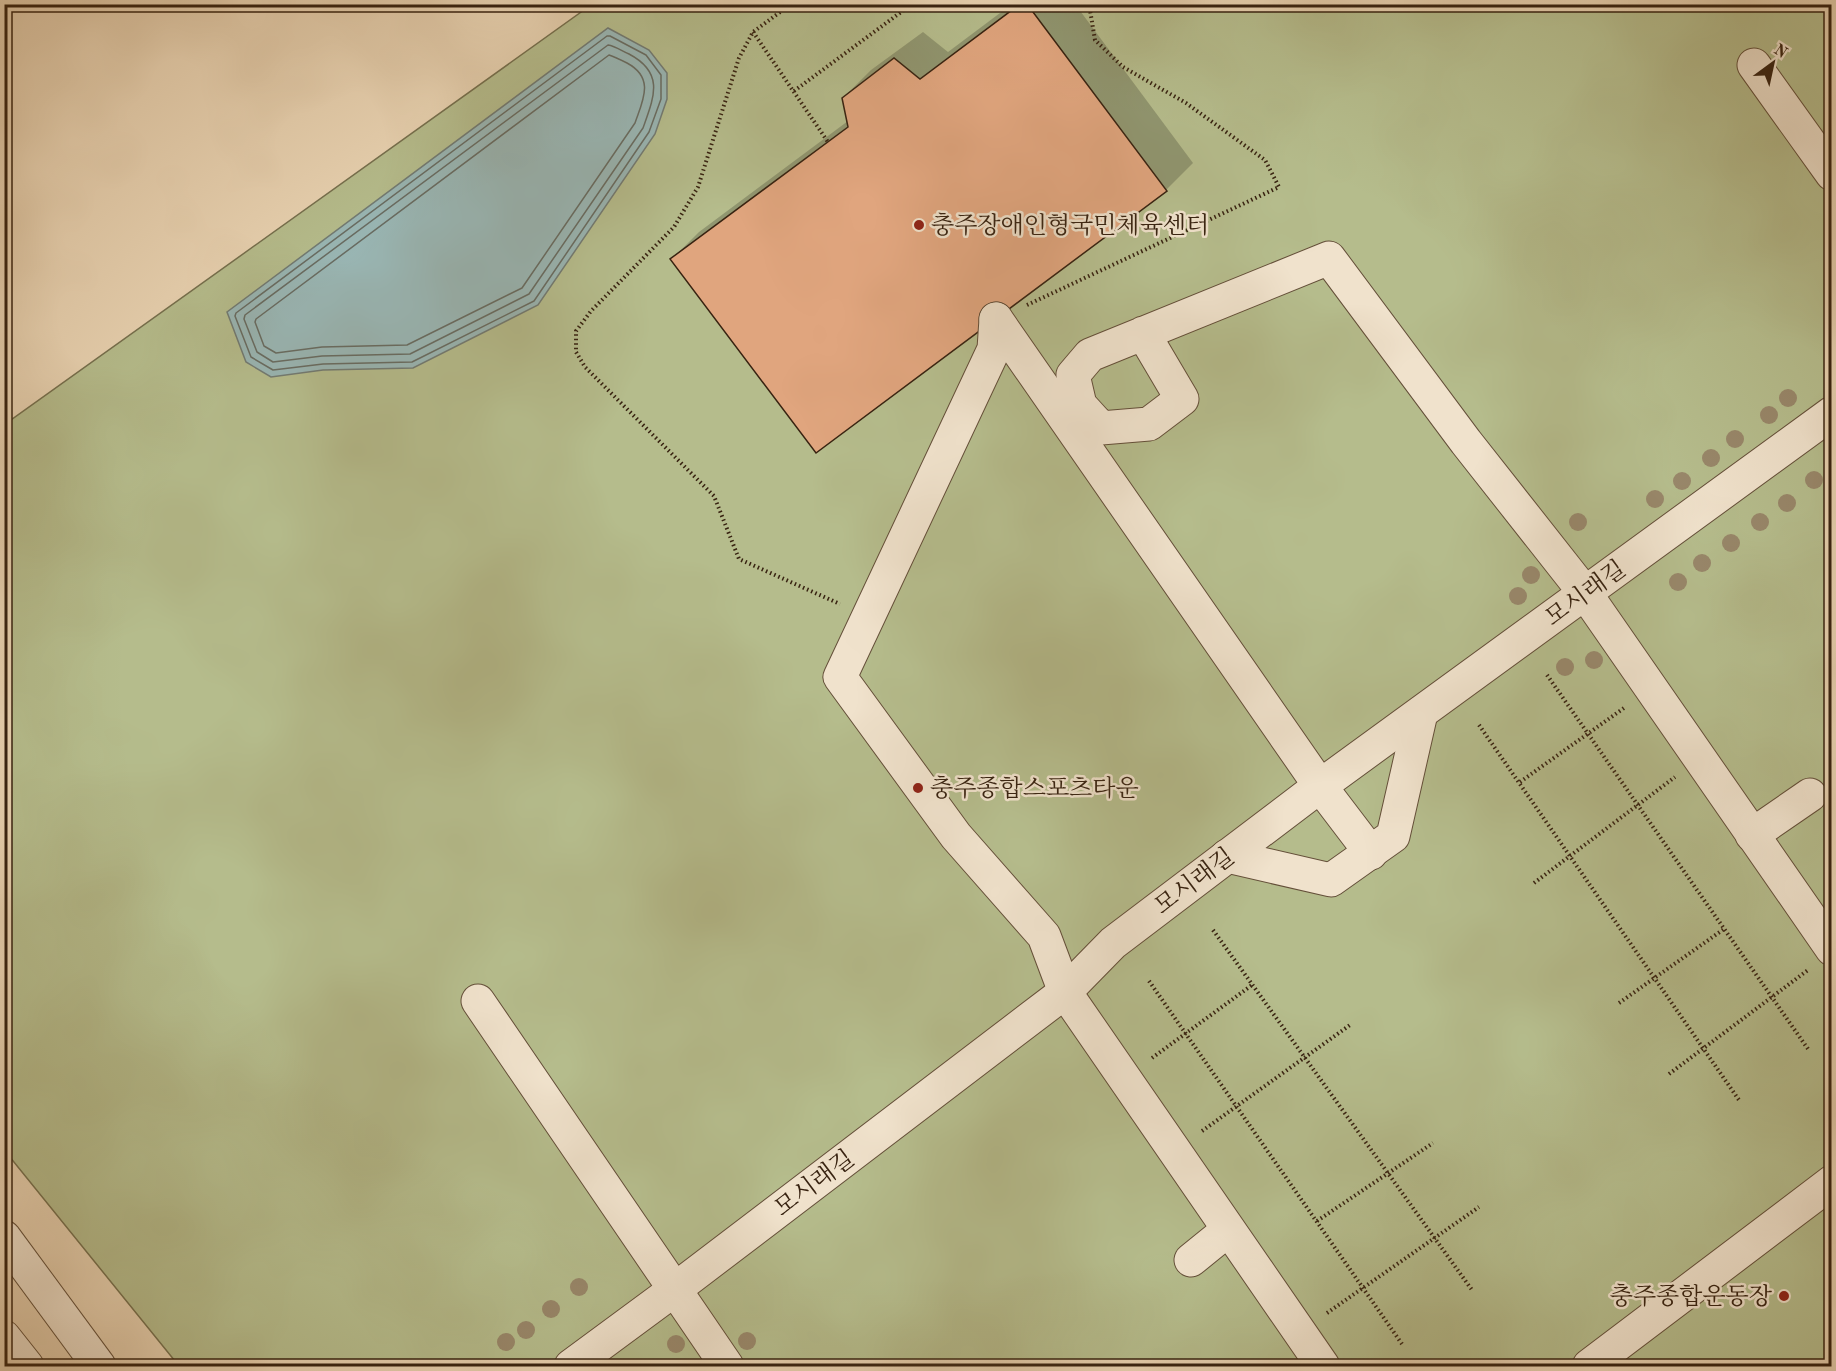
<svg xmlns="http://www.w3.org/2000/svg" width="1836" height="1371" viewBox="0 0 1836 1371" font-family="'Old Standard TT','Noto Serif KR',serif">
	<style>
		.green { fill: #b5bc8c; stroke: #76704e; stroke-width: 1.5 }
		.water { fill: #99b6b4; stroke: #727b73; stroke-width: 1.5 }
		.shadow { fill: #0003 }
		.lines { fill: none; stroke-linecap: round; stroke-linejoin: round }
		.shore { stroke: #686c62; stroke-width: 1.5 }
		.building { fill: #e0a57e; stroke: #382311; stroke-width: 1.5 }
		.minor-casing { stroke: #644f39; stroke-width: 35 }
		.path { stroke: #382311; stroke-width: 4; stroke-dasharray: 1.5 3; stroke-linecap: butt }
		.minor { stroke: #f0e2cc; stroke-width: 33 }
		.tree { fill: #98876a }
		.poi-dot { fill: #8f2418; stroke: #f0e2cc; stroke-width: 2 }
		.labels { text-anchor: middle; stroke-width: 5; stroke-linejoin: round; paint-order: stroke }
		.poi-label { font-size: 24px; fill: #382311; stroke: #f0e2cc; text-anchor: start }
		.street-label { font-size: 24px; fill: #382311; stroke: #f0e2cc }
	</style>
	<rect width="100%" height="100%" fill="#e8d2b1"/>
	<filter id="stains"><feTurbulence type="fractalNoise" baseFrequency=".00333" numOctaves="4"/><feColorMatrix values="0 0 0 0 .2 0 0 0 0 .09 0 0 0 0 .02 0 0 0 .5 -.17"/></filter>
	<radialGradient id="worn" r=".72"><stop offset=".6" stop-color="#630" stop-opacity="0"/><stop offset="1" stop-color="#630" stop-opacity=".3"/></radialGradient>
	<path class="green" d="M591,5H1831V1366H179L5,1151L4,425Z"/>
	<path class="water" d="M608,28L649,50L667,73V99L655,134L538,305L413,368L323,370L271,377L246,362L227,312Z"/>
	<path class="shadow" d="M1012,4H1075L1193,163L1166,190L672,259L699,232L848,121L843,98L871,70L923,32L948,52Z"/>
	<g class="lines">
		<g class="shore">
			<path d="M607,36H610L646,55L661,75V99L649,132L534,301L412,362L323,364L273,370L251,357L235,316L236,313Z"/>
			<path d="M608,45C615,46 622,51 629,54C665,73 654,97 643,128L529,294L410,354L322,356L273,362L257,352L244,319L245,315Z"/>
			<path d="M609,55C615,57 621,60 627,63C655,78 643,100 635,123L522,288L407,345L322,347L276,353L264,346L255,322L256,319Z"/>
		</g>
	</g>
	<path class="building" d="M1020,4H1027L1167,191L816,453L670,259L848,127L842,98L894,58L920,79Z"/>
	<g class="lines">
		<defs>
			<g id="minor">
				<path d="M1754,65L1832,174"/>
				<path d="M996,319L994,349L840,677L956,836L1044,936L1065,992L1323,1366"/>
				<path d="M996,319L1320,786L1371,853"/>
				<path d="M1143,333L1182,399L1149,424L1101,428L1080,405L1073,375L1090,355L1329,258L1466,442L1585,593L1832,949"/>
				<path d="M1752,835L1810,795"/>
				<path d="M1227,856L1331,880L1393,836L1421,713"/>
				<path d="M478,1001L727,1366"/>
				<path d="M4,1237L99,1366"/>
				<path d="M1191,1260L1228,1230"/>
				<path d="M4,1337L27,1366"/>
				<path d="M571,1366L674,1290L1065,992L1113,943L1320,786L1832,413"/>
				<path d="M1589,1366L1832,1182"/>
			</g>
		</defs>
		<use href="#minor" class="minor-casing"/>
		<g class="path">
			<path d="M791,4L753,32L739,58L698,187L674,227L591,311L576,331V352L585,367L714,496L739,559L840,604"/>
			<path d="M753,32L828,142"/>
			<path d="M794,91L912,4"/>
			<path d="M1027,305L1279,187L1265,160L1186,103L1123,67L1095,40L1089,4"/>
			<path d="M1547,675L1808,1049"/>
			<path d="M1479,725L1739,1100"/>
			<path d="M1520,782L1624,708"/>
			<path d="M1534,883L1675,777"/>
			<path d="M1213,930L1472,1290"/>
			<path d="M1149,981L1402,1344"/>
			<path d="M1619,1003L1724,929"/>
			<path d="M1152,1058L1252,985"/>
			<path d="M1669,1074L1808,970"/>
			<path d="M1202,1131L1350,1025"/>
			<path d="M1317,1221L1433,1143"/>
			<path d="M1327,1313L1479,1207"/>
		</g>
		<use href="#minor" class="minor"/>
	</g>
	<g class="tree">
		<circle cx="1788" cy="398" r="9"/>
		<circle cx="1769" cy="415" r="9"/>
		<circle cx="1735" cy="439" r="9"/>
		<circle cx="1711" cy="458" r="9"/>
		<circle cx="1814" cy="480" r="9"/>
		<circle cx="1682" cy="481" r="9"/>
		<circle cx="1655" cy="499" r="9"/>
		<circle cx="1787" cy="503" r="9"/>
		<circle cx="1578" cy="522" r="9"/>
		<circle cx="1760" cy="522" r="9"/>
		<circle cx="1731" cy="543" r="9"/>
		<circle cx="1702" cy="563" r="9"/>
		<circle cx="1531" cy="575" r="9"/>
		<circle cx="1678" cy="582" r="9"/>
		<circle cx="1518" cy="596" r="9"/>
		<circle cx="1594" cy="660" r="9"/>
		<circle cx="1565" cy="667" r="9"/>
		<circle cx="579" cy="1287" r="9"/>
		<circle cx="551" cy="1309" r="9"/>
		<circle cx="526" cy="1330" r="9"/>
		<circle cx="747" cy="1341" r="9"/>
		<circle cx="506" cy="1342" r="9"/>
		<circle cx="676" cy="1344" r="9"/>
	</g>
	<g class="poi-dot">
		<circle cx="919" cy="225" r="6"/>
		<circle cx="918" cy="788" r="6"/>
		<circle cx="1784" cy="1296" r="6"/>
	</g>
	<g class="labels">
		<g class="poi-label">
			<text x="931" y="233">충주장애인형국민체육센터</text>
			<text x="930" y="796">충주종합스포츠타운</text>
			<text x="1772" y="1304" text-anchor="end">충주종합운동장</text>
		</g>
		<g class="street-label">
			<text transform="translate(1585 593) rotate(-36)" y="8">모시래길</text>
			<text transform="translate(1194 881) rotate(-37)" y="8">모시래길</text>
			<text transform="translate(814 1183) rotate(-37)" y="8">모시래길</text>
		</g>
	</g>
	<rect width="1836" height="1371" fill="none" stroke="#e8d2b1" stroke-width="24"/>
	<rect x="6" y="6" width="1824" height="1359" fill="none" stroke="#382311" stroke-width="3"/>
	<rect x="12" y="12" width="1812" height="1347" fill="none" stroke="#382311" stroke-width="1.5"/>
	<g transform="translate(1773 63) rotate(33)" stroke="#f0e2cc" stroke-width="4.5" paint-order="stroke">
	<path d="M0-4.5L10 22L0 15L-10 22Z" fill="#382311"/>
	<text y="-9" font-size="16" font-weight="bold" text-anchor="middle" fill="#382311">N</text>
	</g>
	<rect width="100%" height="100%" filter="url(#stains)"/>
	<rect width="100%" height="100%" fill="url(#worn)"/>
</svg>
